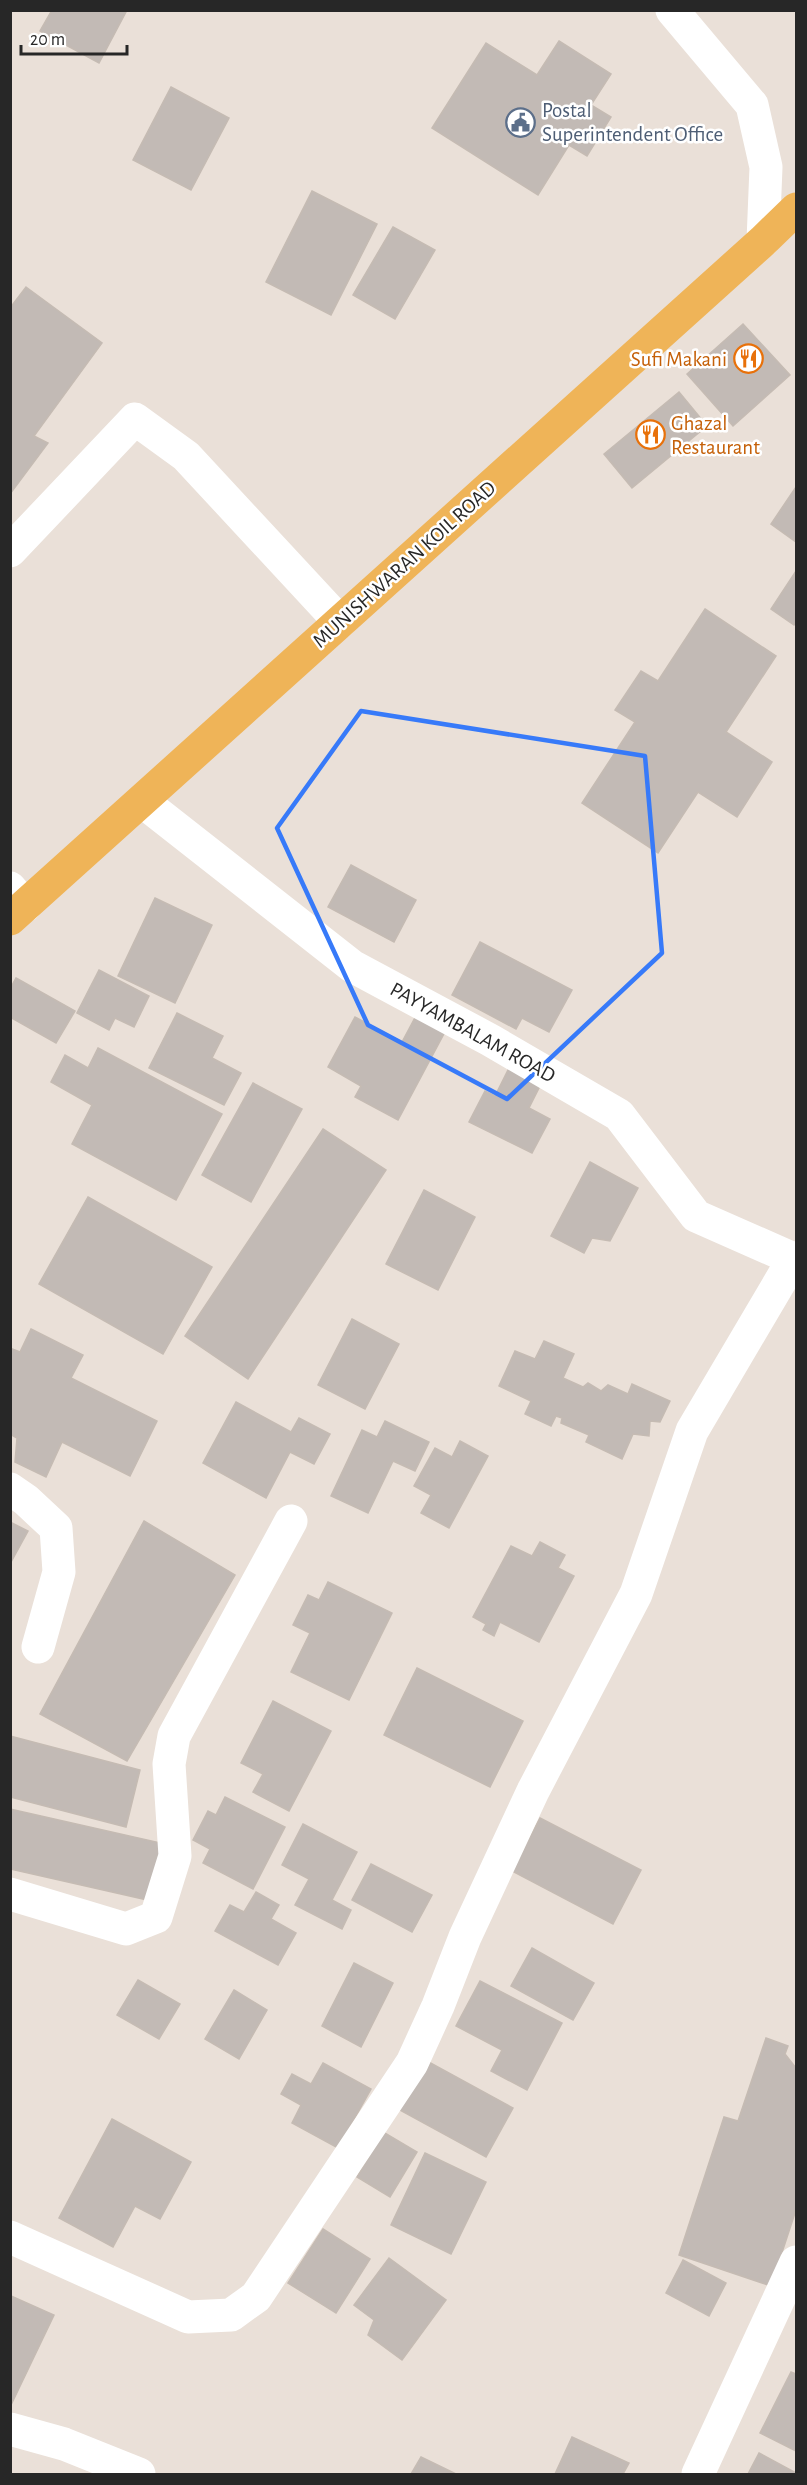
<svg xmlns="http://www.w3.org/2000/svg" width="807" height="2485" viewBox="0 0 807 2485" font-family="'Alegreya Sans',sans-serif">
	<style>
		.building { fill: #c2bab5; stroke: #c5bbb3; stroke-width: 1.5 }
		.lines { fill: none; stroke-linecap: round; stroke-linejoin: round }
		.minor { stroke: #fff; stroke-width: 33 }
		.major { stroke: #efb458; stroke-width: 33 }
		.marked { fill: none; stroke: #377af9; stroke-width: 4.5; stroke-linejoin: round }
		.labels { text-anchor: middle; stroke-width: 5; stroke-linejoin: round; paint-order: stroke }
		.service-label { font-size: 21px; fill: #4e5e75; stroke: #fff; text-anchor: start }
		.food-label { font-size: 21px; fill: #c56008; stroke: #fff; text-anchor: end }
		.street-label { font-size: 21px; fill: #272727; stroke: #fff }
	</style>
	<rect width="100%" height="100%" fill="#eae0d8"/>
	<g class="building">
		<path d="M52,10H127L99,63L40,31Z"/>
		<path d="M559,41L611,74L591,105L611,117L587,156L569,145L538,195L432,128L486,43L537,75Z"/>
		<path d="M171,87L229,118L191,190L133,160Z"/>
		<path d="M312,191L377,224L331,315L266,282Z"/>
		<path d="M393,227L435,250L395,319L353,295Z"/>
		<path d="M26,287L102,343L34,436L48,443L10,494V308Z"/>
		<path d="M743,324L790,375L733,426L687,374Z"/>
		<path d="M679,392L707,426L632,488L604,454Z"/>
		<path d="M796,487V542L771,524Z"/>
		<path d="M796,571V622L794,625L771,609Z"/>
		<path d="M705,609L776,656L726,732L772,762L737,817L698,792L658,853L582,803L635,722L615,710L641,671L658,681Z"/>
		<path d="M351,865L416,900L394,942L328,907Z"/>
		<path d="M155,898L212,925L175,1003L118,976Z"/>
		<path d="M480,942L572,990L549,1032L522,1018L516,1029L452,995Z"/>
		<path d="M99,970L149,996L134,1027L115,1018L109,1030L77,1013Z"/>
		<path d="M16,978L75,1011L56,1043L10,1017V989Z"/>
		<path d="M418,1012L447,1028L398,1120L355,1097L361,1086L328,1067L355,1017L402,1042Z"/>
		<path d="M177,1013L223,1036L212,1058L241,1073L224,1105L149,1068Z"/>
		<path d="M98,1048L222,1114L176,1200L72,1144L92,1105L51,1082L65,1055L88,1068Z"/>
		<path d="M513,1060L545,1076L529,1108L550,1119L532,1153L469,1122L485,1091L495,1096Z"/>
		<path d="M253,1083L302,1109L251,1202L202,1175Z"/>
		<path d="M323,1129L386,1170L248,1379L185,1336Z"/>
		<path d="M590,1162L638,1188L610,1241L592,1238L584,1253L551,1236Z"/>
		<path d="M424,1190L475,1217L438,1290L386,1264Z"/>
		<path d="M88,1197L212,1267L163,1354L39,1284Z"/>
		<path d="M352,1319L399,1344L365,1409L318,1385Z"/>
		<path d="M31,1329L83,1355L71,1378L157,1421L130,1476L62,1442L46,1477L15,1462L17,1438L10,1434V1348L20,1352Z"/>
		<path d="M544,1341L574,1354L563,1378L583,1387L588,1383L601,1391L608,1385L628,1394L632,1384L670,1401L660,1422L650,1421L649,1436L633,1434L622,1459L586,1442L589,1435L561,1423L562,1418L556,1416L551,1426L525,1414L531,1401L499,1386L515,1351L535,1359Z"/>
		<path d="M236,1402L291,1432L299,1418L330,1434L314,1464L290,1452L266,1498L203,1463Z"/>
		<path d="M385,1421L429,1442L415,1471L393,1461L368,1513L331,1496L362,1430L377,1437Z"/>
		<path d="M460,1441L488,1456L449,1528L421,1513L431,1495L414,1486L435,1448L452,1457Z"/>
		<path d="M144,1521L235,1575L127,1761L40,1714Z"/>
		<path d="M10,1522L28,1531L10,1564Z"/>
		<path d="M540,1542L565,1555L558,1568L574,1576L539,1642L500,1622L494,1636L483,1630L486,1624L473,1617L511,1546L532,1556Z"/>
		<path d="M328,1582L392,1613L349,1700L291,1672L310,1633L293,1625L308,1595L319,1600Z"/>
		<path d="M417,1668L523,1721L490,1787L384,1735Z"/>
		<path d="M273,1701L331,1731L289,1811L253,1792L263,1774L241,1763Z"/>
		<path d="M10,1736L140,1770L126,1827L10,1797Z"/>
		<path d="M225,1797L285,1827L253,1889L203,1863L210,1849L193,1840L208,1811L216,1815Z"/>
		<path d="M10,1809L165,1844L152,1901L10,1869Z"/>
		<path d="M540,1818L641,1870L613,1924L512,1871Z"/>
		<path d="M303,1824L357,1852L332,1900L351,1910L342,1929L295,1905L309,1879L282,1865Z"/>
		<path d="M371,1864L432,1895L412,1932L352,1900Z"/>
		<path d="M256,1892L279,1905L271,1919L296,1933L278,1965L215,1931L230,1905L244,1912Z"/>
		<path d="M532,1948L594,1983L573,2020L511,1986Z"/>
		<path d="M354,1963L393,1983L361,2047L322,2026Z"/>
		<path d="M138,1980L180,2004L159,2039L117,2015Z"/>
		<path d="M480,1981L562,2023L527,2090L491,2071L502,2050L456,2026Z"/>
		<path d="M234,1990L267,2010L239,2059L205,2039Z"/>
		<path d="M766,2038L788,2046L785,2054L796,2068V2210L771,2286L679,2255L724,2117L738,2121Z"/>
		<path d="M425,2060L513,2108L486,2157L398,2109Z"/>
		<path d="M323,2063L371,2089L338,2148L292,2123L301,2105L281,2094L292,2074L311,2084Z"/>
		<path d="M112,2119L191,2162L160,2219L135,2206L113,2247L59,2218Z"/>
		<path d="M383,2132L417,2152L390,2197L357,2177Z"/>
		<path d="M425,2153L486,2182L451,2254L391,2225Z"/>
		<path d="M323,2229L370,2259L336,2313L288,2283Z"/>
		<path d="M389,2258L446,2300L402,2360L368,2335L374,2320L354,2305Z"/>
		<path d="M683,2260L726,2283L709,2316L666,2293Z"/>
		<path d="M11,2296L54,2315L11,2405L10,2404Z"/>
		<path d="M791,2372L796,2374V2451L760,2433Z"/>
		<path d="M572,2437L629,2463L623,2474H555Z"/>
		<path d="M759,2453L796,2473V2474H748Z"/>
		<path d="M421,2457L456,2474H411Z"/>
	</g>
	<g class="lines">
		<g class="minor">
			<path d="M672,10L752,105L766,167L763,241"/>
			<path d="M10,551L135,419L186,456L340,622"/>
			<path d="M142,801L352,966L490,1040L619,1115L696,1216L796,1260"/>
			<path d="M10,888L25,906"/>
			<path d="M10,1489L26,1500L56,1528L59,1572L38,1647"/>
			<path d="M10,1894L126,1929L156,1917L175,1856L169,1764L174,1736L291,1521"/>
			<path d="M10,2237L188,2317L231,2315L256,2297L412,2063L438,2006L465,1937L533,1791L636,1594L692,1431L794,1258"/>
			<path d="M10,2429L64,2444L139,2474"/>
			<path d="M698,2474L796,2262"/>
		</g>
		<path class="major" d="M10,919L763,241L796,209"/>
	</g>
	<path class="marked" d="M361,711L645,756L662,953L507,1099L368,1025L277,828Z"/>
	<defs>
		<symbol id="civic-ring" viewBox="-11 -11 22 22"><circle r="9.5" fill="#fff" stroke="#5c6f8a" stroke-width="1.5"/><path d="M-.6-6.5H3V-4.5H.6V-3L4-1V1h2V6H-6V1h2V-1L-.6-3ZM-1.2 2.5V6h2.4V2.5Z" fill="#5c6f8a"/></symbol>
		<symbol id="restaurant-ring" viewBox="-11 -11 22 22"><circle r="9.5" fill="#fff" stroke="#e8710a" stroke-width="1.5"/><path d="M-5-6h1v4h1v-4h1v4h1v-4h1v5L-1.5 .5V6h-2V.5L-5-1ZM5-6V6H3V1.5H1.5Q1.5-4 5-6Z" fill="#e8710a"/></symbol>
	</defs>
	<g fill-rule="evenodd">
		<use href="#civic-ring" x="504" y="106" width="33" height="33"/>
		<use href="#restaurant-ring" x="732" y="342" width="33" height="33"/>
		<use href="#restaurant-ring" x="634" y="418" width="33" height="33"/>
	</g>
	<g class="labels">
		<g class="service-label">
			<text x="542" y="117">Postal<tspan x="542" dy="24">Superintendent Office</tspan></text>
		</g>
		<g class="food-label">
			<text x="727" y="366">Sufi Makani</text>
			<text x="671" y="430" text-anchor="start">Ghazal<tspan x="671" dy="24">Restaurant</tspan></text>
		</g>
		<g class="street-label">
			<text transform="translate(404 564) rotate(-42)" y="7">MUNISHWARAN KOIL ROAD</text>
			<text transform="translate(473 1032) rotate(29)" y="7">PAYYAMBALAM ROAD</text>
		</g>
	</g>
	<rect width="807" height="2485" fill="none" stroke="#272727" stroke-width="24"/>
	<path d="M21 45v9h106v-9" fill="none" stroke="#272727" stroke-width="3"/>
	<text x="30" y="45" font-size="18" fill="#272727" stroke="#ffffff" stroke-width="4.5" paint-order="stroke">20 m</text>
</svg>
